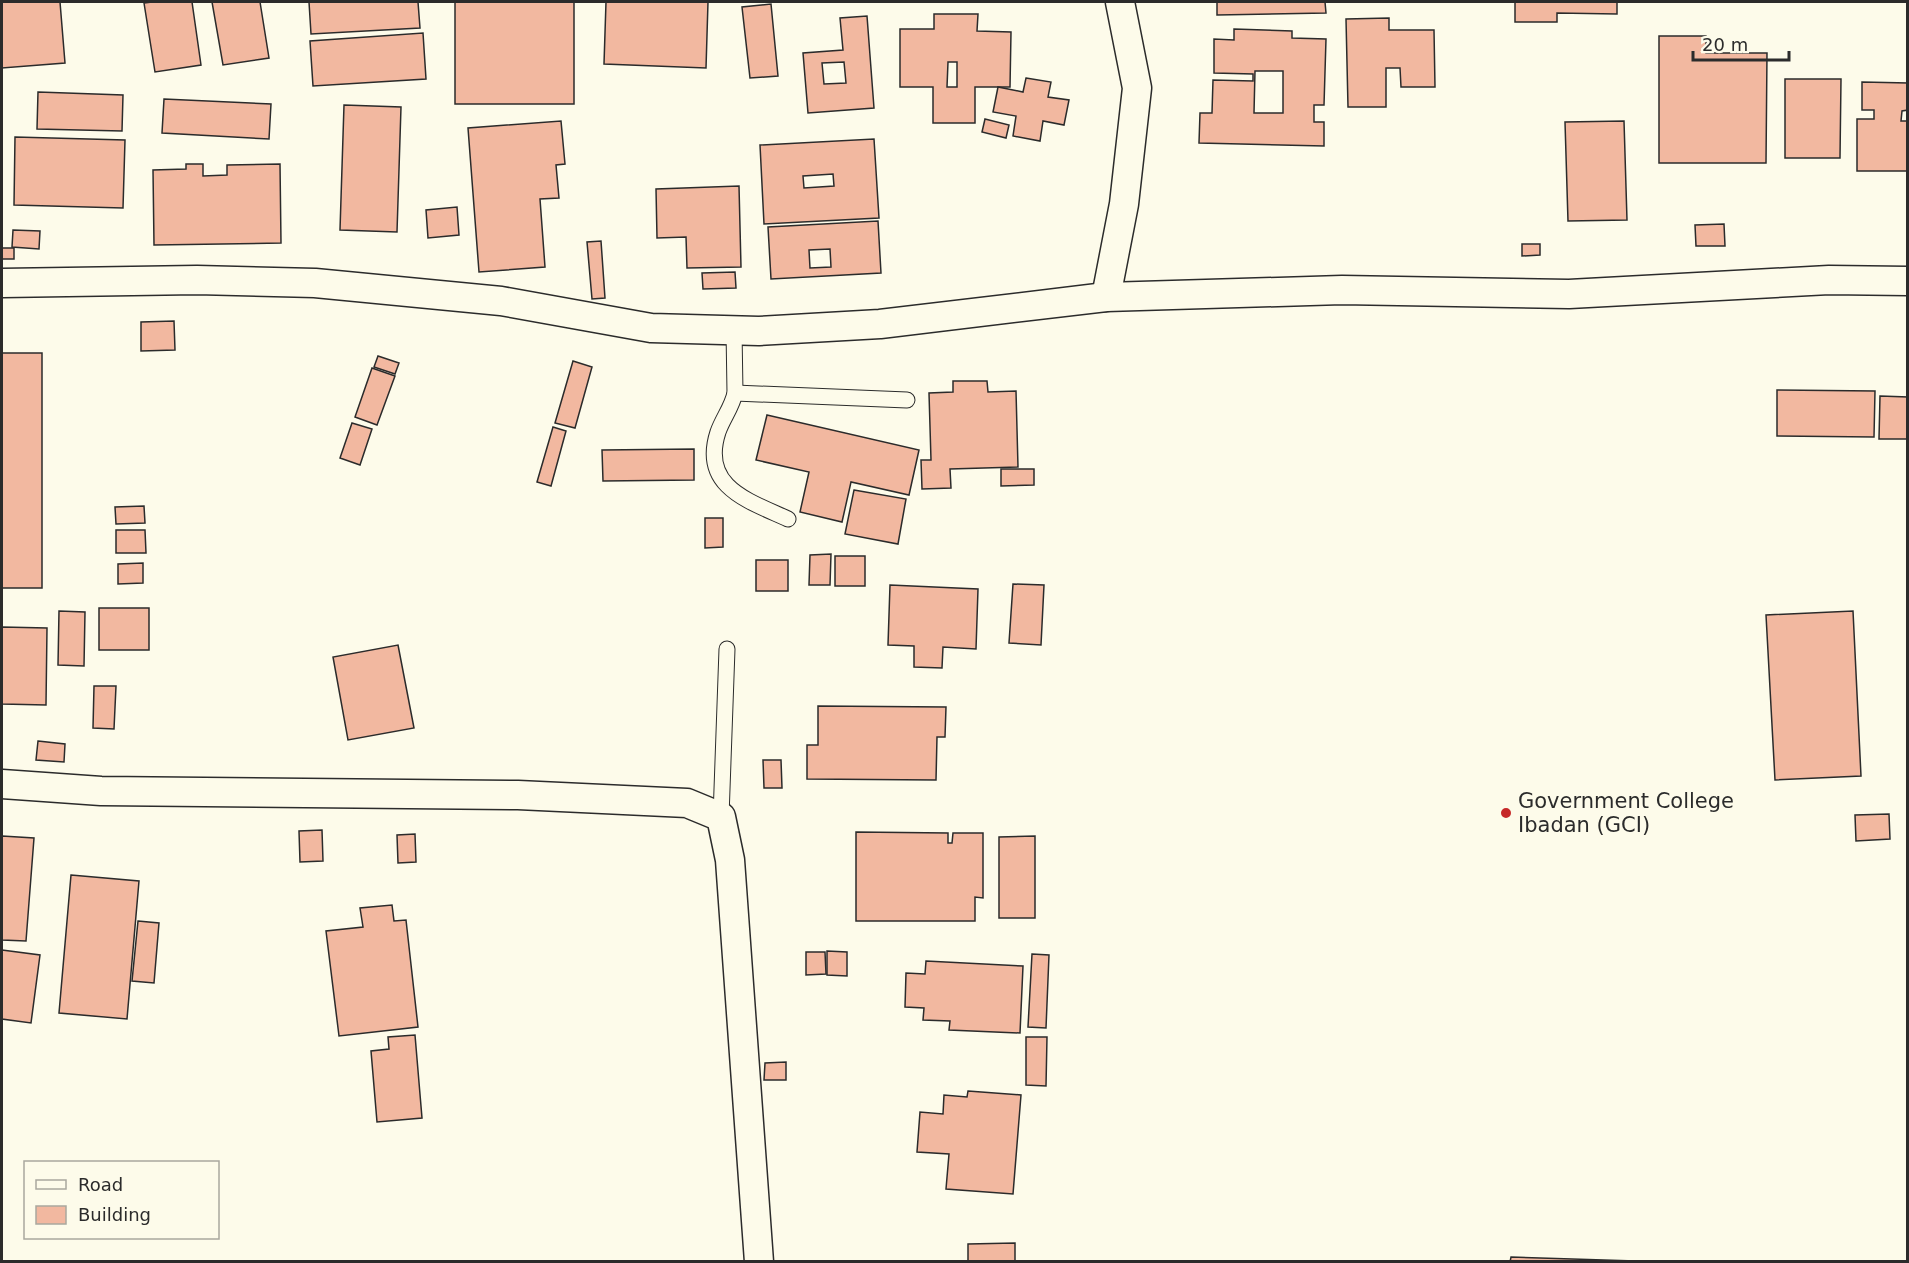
<svg xmlns="http://www.w3.org/2000/svg" width="1909" height="1263" viewBox="0 0 1909 1263" font-family="'DejaVu Sans',sans-serif">
	<style>
		.building { fill: #f2b8a0; stroke: #2b2b2b; stroke-width: 1.5; fill-rule: evenodd }
		.lines { fill: none; stroke-linecap: round; stroke-linejoin: round }
		.service-casing { stroke: #2b2b2b; stroke-width: 17 }
		.minor-casing { stroke: #2b2b2b; stroke-width: 31 }
		.service { stroke: #fdfbea; stroke-width: 15 }
		.minor { stroke: #fdfbea; stroke-width: 28 }
		.poi-dot { fill: #c62828; stroke: #fdfbea; stroke-width: 2 }
		.labels { text-anchor: middle; stroke-width: 4.5; stroke-linejoin: round; paint-order: stroke }
		.poi-label { font-size: 21px; fill: #2b2b2b; stroke: #fdfbea; text-anchor: start }
	</style>
	<rect width="100%" height="100%" fill="#fdfbea"/>
	<g class="building">
		<path d="M2,2H60L65,63L2,68Z"/>
		<path d="M152,2H192L201,65L155,72L144,3Z"/>
		<path d="M212,2H260L269,58L223,65Z"/>
		<path d="M309,2H418L420,28L311,34Z"/>
		<rect x="455" y="2" width="119" height="102"/>
		<path d="M606,2H708L706,68L604,64Z"/>
		<path d="M1217,2H1325L1326,13L1217,15Z"/>
		<path d="M1515,2H1617V14L1557,13V22H1515Z"/>
		<path d="M771,4L778,76L750,78L742,7Z"/>
		<path d="M934,14H978L977,31L1011,32L1010,87H975V123H933V87H900V29H934ZM948,62H957V87H947Z"/>
		<path d="M867,16L874,108L808,113L803,53L843,50L840,18ZM844,62L846,83L824,84L822,63Z"/>
		<path d="M1389,18V30H1434L1435,87H1401L1400,68H1386V107H1348L1346,19Z"/>
		<path d="M1234,29L1292,31V38L1326,39L1324,105H1314V122H1324V146L1199,143L1200,113H1212L1213,80L1253,81V74L1214,73V39L1234,40ZM1255,71H1283V113H1254Z"/>
		<path d="M423,33L426,79L313,86L310,41Z"/>
		<path d="M1659,36H1706V53H1767L1766,163H1659Z"/>
		<path d="M1026,78L1051,82L1048,97L1069,100L1064,125L1043,121L1040,141L1013,136L1016,116L993,112L998,87L1023,92Z"/>
		<path d="M1785,79H1841L1840,158H1785Z"/>
		<path d="M1862,82L1908,83V110L1902,111L1901,121H1908V171H1857V119H1874V110H1862Z"/>
		<path d="M38,92L123,95L122,131L37,129Z"/>
		<path d="M164,99L271,104L269,139L162,133Z"/>
		<path d="M344,105L401,107L397,232L340,230Z"/>
		<path d="M985,119L1009,125L1006,138L982,132Z"/>
		<path d="M561,121L565,164L556,165L559,198L540,199L545,267L479,272L468,128Z"/>
		<path d="M1624,121L1627,220L1568,221L1565,122Z"/>
		<path d="M15,137L125,140L123,208L14,205Z"/>
		<path d="M874,139L879,218L764,224L760,145ZM833,174L834,186L804,188L803,176Z"/>
		<path d="M186,164H203V176L227,175V165L280,164L281,243L154,245L153,170L186,169Z"/>
		<path d="M739,186L741,267L687,268L686,237L657,238L656,189Z"/>
		<path d="M457,207L459,235L428,238L426,210Z"/>
		<path d="M878,221L881,273L771,279L768,227ZM830,249L831,267L810,268L809,250Z"/>
		<path d="M1724,224L1725,246H1696L1695,225Z"/>
		<path d="M13,230L40,231L39,249L12,247Z"/>
		<path d="M601,241L605,298L592,299L587,242Z"/>
		<path d="M1522,244H1540V255L1522,256Z"/>
		<rect x="2" y="248" width="12" height="11"/>
		<path d="M735,272L736,288L703,289L702,273Z"/>
		<path d="M174,321L175,350L141,351V322Z"/>
		<rect x="2" y="353" width="40" height="235"/>
		<path d="M378,356L399,363L395,374L374,367Z"/>
		<path d="M573,361L592,367L575,428L555,423Z"/>
		<path d="M372,368L395,376L377,425L355,417Z"/>
		<path d="M953,381H987L988,392L1016,391L1018,467L950,469L951,488L922,489L921,460H931L929,393L953,392Z"/>
		<path d="M1777,390L1875,391L1874,437L1777,436Z"/>
		<path d="M1880,396L1908,397V439H1879Z"/>
		<path d="M767,415L919,450L909,495L851,482L842,522L800,512L809,472L756,460Z"/>
		<path d="M352,423L372,429L360,465L340,458Z"/>
		<path d="M553,427L566,431L551,486L537,482Z"/>
		<path d="M694,449V480L603,481L602,450Z"/>
		<path d="M1001,469H1034V485L1001,486Z"/>
		<path d="M854,490L906,499L898,544L845,534Z"/>
		<path d="M144,506L145,523L116,524L115,507Z"/>
		<path d="M705,518H723V547L705,548Z"/>
		<path d="M116,530H145L146,553H116Z"/>
		<path d="M831,554L830,585H809L810,555Z"/>
		<rect x="835" y="556" width="30" height="30"/>
		<rect x="756" y="560" width="32" height="31"/>
		<path d="M143,563V583L118,584V564Z"/>
		<path d="M1013,584L1044,585L1041,645L1009,643Z"/>
		<path d="M890,585L978,589L976,649L943,647L942,668L914,667V646L888,645Z"/>
		<rect x="99" y="608" width="50" height="42"/>
		<path d="M59,611L85,612L84,666L58,665Z"/>
		<path d="M1853,611L1861,776L1775,780L1766,615Z"/>
		<path d="M2,627L47,628L46,705L2,704Z"/>
		<path d="M398,645L414,728L348,740L333,657Z"/>
		<path d="M94,686H116L114,729L93,728Z"/>
		<path d="M818,706L946,707L945,737H937L936,780L807,779V745H818Z"/>
		<path d="M38,741L65,744L64,762L36,760Z"/>
		<path d="M763,760H781L782,788H764Z"/>
		<path d="M1889,814L1890,839L1856,841L1855,815Z"/>
		<path d="M322,830L323,861L300,862L299,831Z"/>
		<path d="M856,832L948,833V843H952L953,833H983V898L975,897V921H856Z"/>
		<path d="M415,834L416,862L398,863L397,835Z"/>
		<path d="M2,836L34,838L26,941L2,940Z"/>
		<path d="M1035,836V918H999V837Z"/>
		<path d="M71,875L139,881L127,1019L59,1013Z"/>
		<path d="M392,905L394,921L406,920L418,1027L339,1036L326,931L363,927L360,908Z"/>
		<path d="M138,921L159,923L154,983L132,981Z"/>
		<path d="M2,950L40,955L31,1023L2,1019Z"/>
		<path d="M827,951L847,952V976L827,975Z"/>
		<path d="M806,952H825L826,974L806,975Z"/>
		<path d="M1032,954L1049,955L1046,1028L1028,1027Z"/>
		<path d="M926,961L1023,966L1020,1033L949,1030L950,1021L923,1020L924,1008L905,1007L906,973L925,974Z"/>
		<path d="M415,1035L422,1118L377,1122L371,1051L389,1049L388,1037Z"/>
		<path d="M1026,1037H1047L1046,1086L1026,1085Z"/>
		<path d="M786,1062V1080H764L765,1063Z"/>
		<path d="M968,1091L1021,1095L1013,1194L946,1189L949,1154L917,1152L920,1112L943,1114L944,1095L967,1097Z"/>
		<path d="M1015,1243V1262H968V1244Z"/>
		<path d="M1511,1257L1668,1262H1510Z"/>
	</g>
	<g class="lines">
		<defs>
			<g id="service">
				<path d="M734,330L735,393C732,407 723,418 718,432C700,487 749,501 788,519"/>
				<path d="M735,393L907,400"/>
				<path d="M721,817L727,649"/>
			</g>
			<g id="minor">
				<path d="M2,283L197,280L315,283L501,301L651,328L759,331L880,324L1106,297L1342,290L1569,294L1829,280L1908,281"/>
				<path d="M1106,297L1124,204L1137,88L1120,2"/>
				<path d="M2,784L101,791L518,795L687,803L721,817L730,860L759,1262"/>
			</g>
		</defs>
		<use href="#service" class="service-casing"/>
		<use href="#minor" class="minor-casing"/>
		<use href="#service" class="service"/>
		<use href="#minor" class="minor"/>
	</g>
	<circle class="poi-dot" cx="1506" cy="813" r="6"/>
	<g class="labels">
		<g class="poi-label">
			<text x="1518" y="808">Government College<tspan x="1518" dy="24">Ibadan (GCI)</tspan></text>
		</g>
	</g>
	<rect width="1909" height="1263" fill="none" stroke="#2b2b2b" stroke-width="6"/>
	<rect x="24" y="1161" width="195" height="78" fill="#fdfbea" stroke="#a9a89e" stroke-width="1.5"/>
	<rect x="36" y="1180" width="30" height="9" fill="#fdfbea" stroke="#a9a89e" stroke-width="1.5"/>
	<text x="78" y="1191" font-size="18" fill="#2b2b2b">Road</text>
	<rect x="36" y="1206" width="30" height="18" fill="#f2b8a0" stroke="#a9a89e" stroke-width="1.5"/>
	<text x="78" y="1221" font-size="18" fill="#2b2b2b">Building</text>
	<path d="M1693 51v9h96v-9" fill="none" stroke="#2b2b2b" stroke-width="3"/>
	<text x="1702" y="51" font-size="18" fill="#2b2b2b" stroke="#fdfbea" stroke-width="4.5" paint-order="stroke">20 m</text>
</svg>
